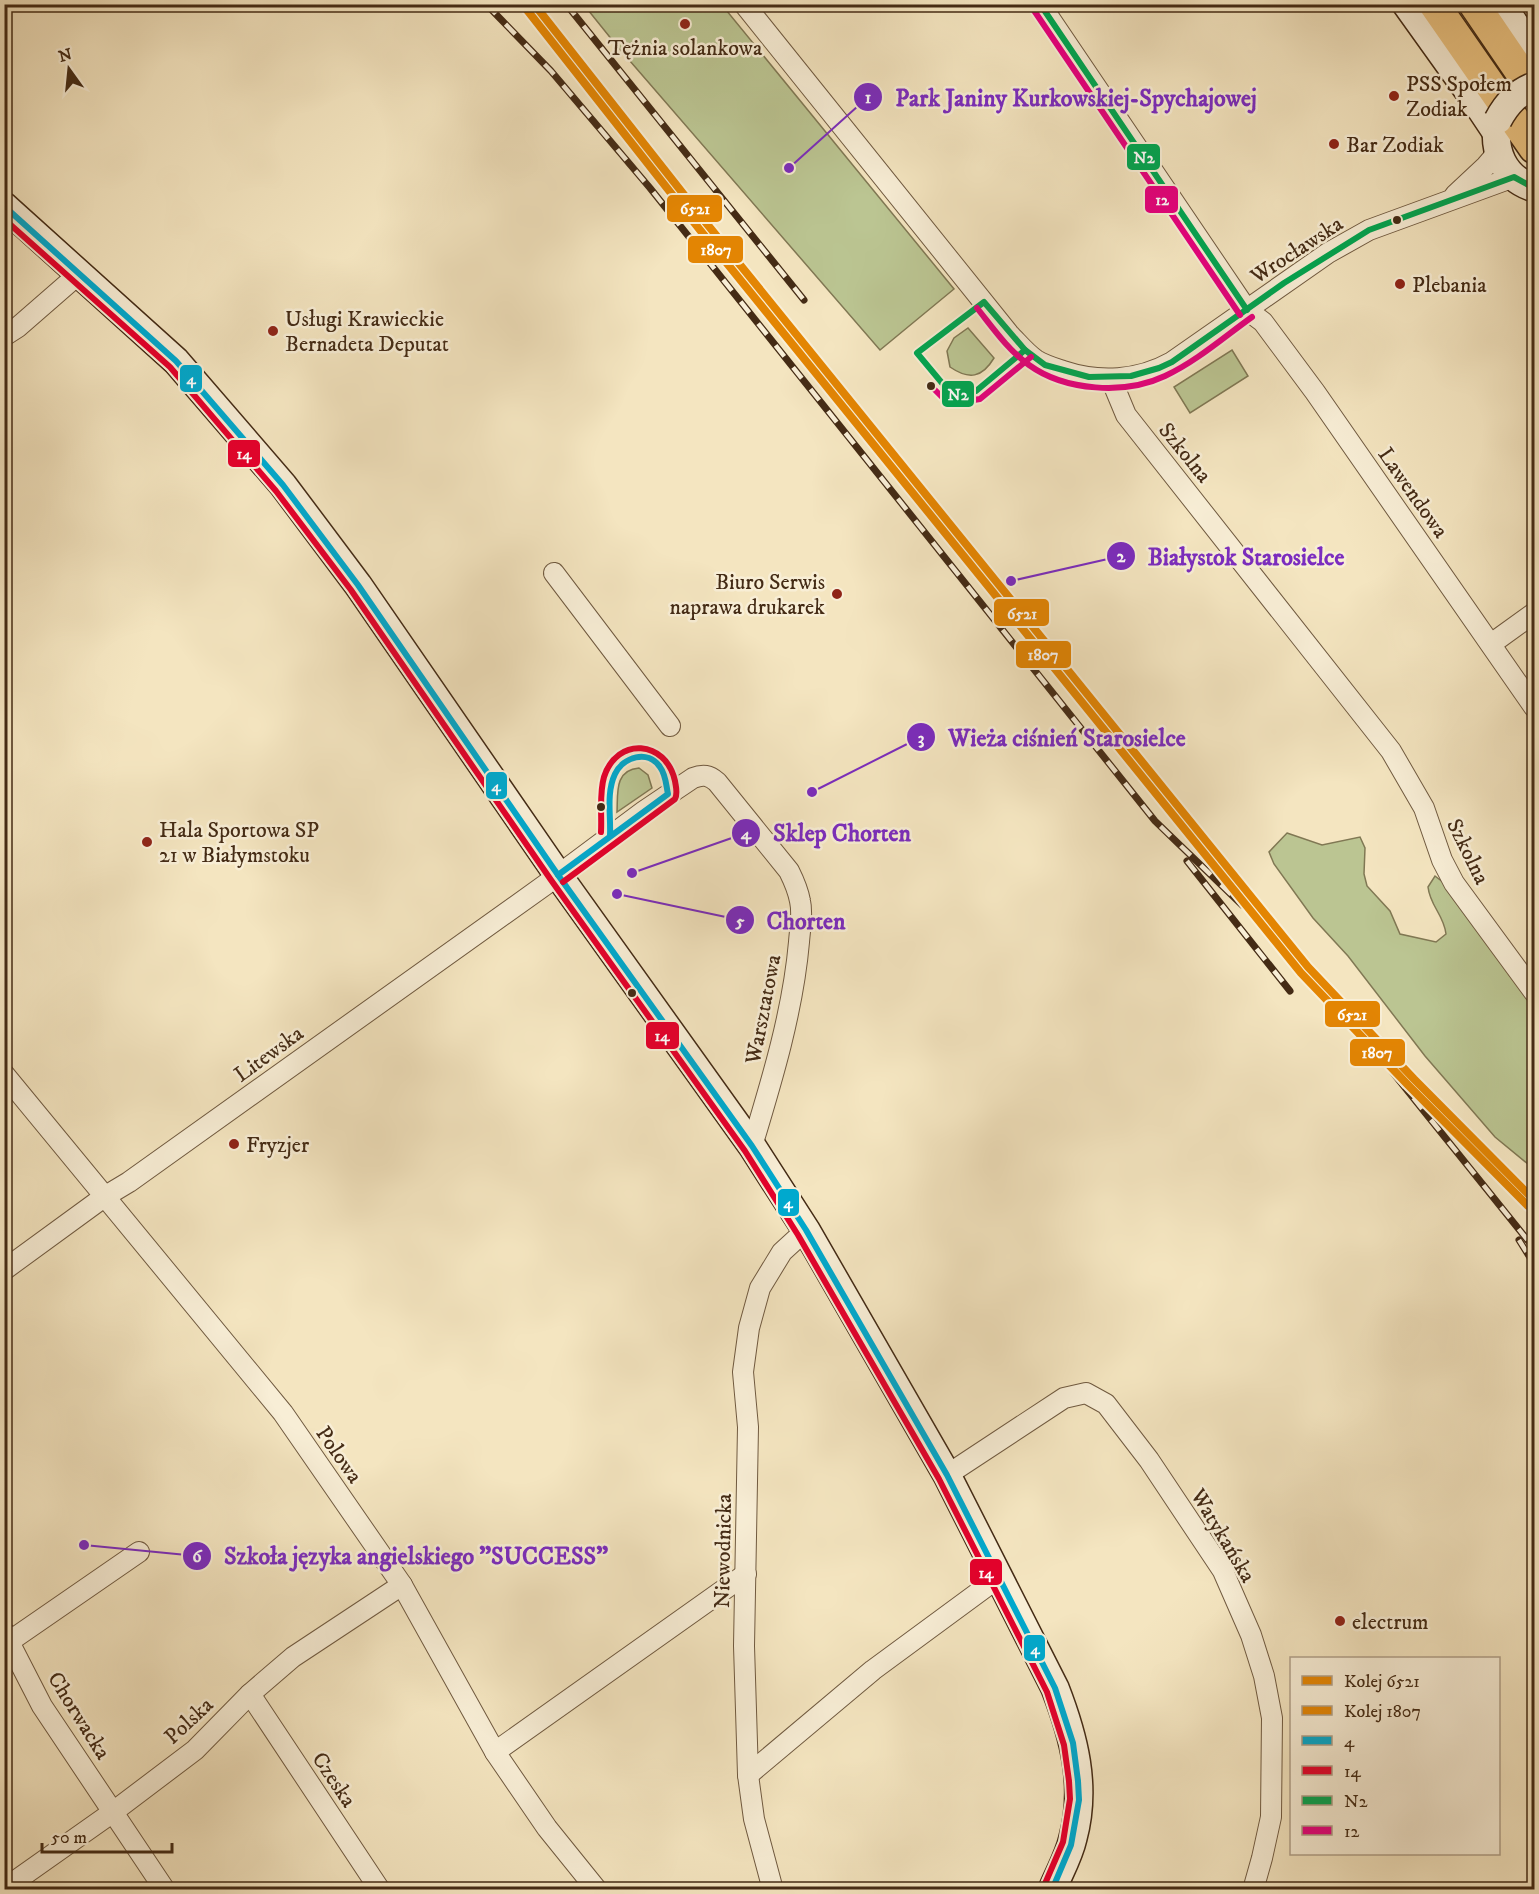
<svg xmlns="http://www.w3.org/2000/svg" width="1539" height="1894" viewBox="0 0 1539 1894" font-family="'IM FELL DW Pica',serif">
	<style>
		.green { fill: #bbc592; stroke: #807854; stroke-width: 1.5 }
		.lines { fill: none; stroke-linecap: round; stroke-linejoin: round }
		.street-casing { stroke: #705a40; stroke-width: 22 }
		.secondary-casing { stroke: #442b15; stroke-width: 30 }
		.primary-casing { stroke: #442b15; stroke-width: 33 }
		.street { stroke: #f8eed6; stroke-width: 20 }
		.secondary { stroke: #f8eed6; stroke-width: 27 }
		.primary { stroke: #eac280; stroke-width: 30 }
		.rail-casing { stroke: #442b15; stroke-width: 7 }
		.rail { stroke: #f8eed6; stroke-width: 4.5; stroke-dasharray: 14; stroke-linecap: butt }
		.secondary-bridge-casing { stroke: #442b15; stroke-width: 30; stroke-linecap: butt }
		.secondary-bridge { stroke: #f8eed6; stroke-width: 27 }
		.bus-1-casing { stroke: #f8eed6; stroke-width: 10 }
		.bus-2-casing { stroke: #f8eed6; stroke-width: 10 }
		.bus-3-casing { stroke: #f8eed6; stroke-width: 10 }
		.bus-4-casing { stroke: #f8eed6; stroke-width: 10 }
		.bus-1 { stroke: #00a9ce; stroke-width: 6 }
		.bus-2 { stroke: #e4002b; stroke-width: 6 }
		.bus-3 { stroke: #00a651; stroke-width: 6 }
		.bus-4 { stroke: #e5007d; stroke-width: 6 }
		.rail-1-casing { stroke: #f8eed6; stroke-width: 12 }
		.rail-2-casing { stroke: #f8eed6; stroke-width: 12 }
		.rail-1 { stroke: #e38503; stroke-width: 8 }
		.rail-2 { stroke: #e38503; stroke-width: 8 }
		.poi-dot { fill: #8f2418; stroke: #f8eed6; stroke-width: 2 }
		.bus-dot { fill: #442b15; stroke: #f8eed6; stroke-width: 2 }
		.labels { text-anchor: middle; stroke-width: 5; stroke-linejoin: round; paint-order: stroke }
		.poi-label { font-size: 22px; fill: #442b15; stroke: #f8eed6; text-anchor: start }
		.street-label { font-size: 22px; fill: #442b15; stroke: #f8eed6 }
		.leader { fill: none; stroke: #7b2cbf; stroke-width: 2 }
		.callout-dot { fill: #7b2cbf; stroke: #f8eed6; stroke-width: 2 }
		.mark-label { font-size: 18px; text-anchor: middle; font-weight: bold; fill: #fff }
		.callout-label { font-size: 24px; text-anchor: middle; font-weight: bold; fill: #7b2cbf; stroke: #f8eed6; stroke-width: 5; stroke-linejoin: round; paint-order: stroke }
		.line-badge { stroke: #f8eed6; stroke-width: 2 }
		.badge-label { font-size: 16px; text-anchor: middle; font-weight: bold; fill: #fff }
	</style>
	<rect width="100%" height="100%" fill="#f4e5c0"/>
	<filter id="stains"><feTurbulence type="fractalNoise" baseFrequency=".00333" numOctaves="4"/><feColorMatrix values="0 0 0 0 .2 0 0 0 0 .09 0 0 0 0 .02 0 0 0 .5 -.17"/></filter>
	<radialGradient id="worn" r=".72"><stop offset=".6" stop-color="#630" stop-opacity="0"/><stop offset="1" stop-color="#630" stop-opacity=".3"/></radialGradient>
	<g class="green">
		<path d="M584,5H722L954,289L880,350L617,46Z"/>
		<path d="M968,328L994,358C982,378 969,380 950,367L947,351L954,338Z"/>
		<path d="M1232,350L1248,376L1190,413L1174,387Z"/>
		<path d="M639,768L648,775L652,788L617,812C618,794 614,770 639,768Z"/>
		<path d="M1287,833L1322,845L1360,837L1365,848L1364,874L1367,886L1390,911L1400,934L1436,942L1446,934C1444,915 1430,906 1428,887L1435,876L1453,890L1534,1005V1169L1495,1137L1425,1056L1348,956L1313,918L1274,864L1269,852Z"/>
	</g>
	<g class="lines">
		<defs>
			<g id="street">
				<path d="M744,4L1009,334C1018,343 1026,353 1036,360C1044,365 1054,368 1063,371C1099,383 1138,381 1172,362L1328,253L1369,230L1514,177"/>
				<path d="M1040,4L1247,310L1263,322L1315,392L1534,707"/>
				<path d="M1455,195L1486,166L1498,152"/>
				<path d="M4,336L18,327L80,273"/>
				<path d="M1111,379L1126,415L1391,751L1424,808L1442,860L1454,883L1534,992"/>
				<path d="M554,573L670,726"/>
				<path d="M1491,644L1534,613"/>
				<path d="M4,1074L283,1413L402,1585L495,1752L547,1828L597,1890"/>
				<path d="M4,1270L104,1197L129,1182L545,885L644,811L693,778C703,774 709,775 717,782L789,871C794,881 798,890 800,901C803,914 800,928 799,942C793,1011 772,1080 752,1146"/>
				<path d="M947,1475L1064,1398L1086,1393L1106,1404L1149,1460L1223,1571L1251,1635L1264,1676L1272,1718L1271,1817L1262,1858L1253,1890"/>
				<path d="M4,1632L42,1706L165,1890"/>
				<path d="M10,1641L139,1552"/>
				<path d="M250,1694L380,1890"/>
				<path d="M495,1752L746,1574"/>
				<path d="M748,1775L873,1670L998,1578"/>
				<path d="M4,1889L113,1812L195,1750L250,1694L293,1657L402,1585"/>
				<path d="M773,1890L754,1819L748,1775L744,1646L748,1427L743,1372L749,1328L760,1288L782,1252L806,1230"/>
			</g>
			<g id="secondary">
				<path d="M1406,4L1474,99L1496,132"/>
				<path d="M1501,4L1534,52"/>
				<path d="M1498,120C1492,150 1503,178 1534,188"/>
				<path d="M4,206L176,361L283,485L358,585L558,875L752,1146L806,1230L947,1475L1055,1688C1074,1737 1087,1786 1073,1838C1069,1856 1059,1873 1052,1890"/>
			</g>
			<g id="primary">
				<path d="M1434,4L1534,148"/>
				<path d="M1474,4L1534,92"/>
			</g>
		</defs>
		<use href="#street" class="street-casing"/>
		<use href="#secondary" class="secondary-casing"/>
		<use href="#primary" class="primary-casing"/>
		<use href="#street" class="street"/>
		<use href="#secondary" class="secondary"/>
		<use href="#primary" class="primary"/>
		<defs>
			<g id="rail">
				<path d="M486,4L551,71L650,188L1155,821L1242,905"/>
				<path d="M566,4L804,300"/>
				<path d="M1187,861L1290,991"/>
				<path d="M1308,967L1534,1248"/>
				<path d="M1519,1240L1534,1264"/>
			</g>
		</defs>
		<use href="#rail" class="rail-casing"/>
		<use href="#rail" class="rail"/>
		<defs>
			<path id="secondary-bridge" d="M1498,120C1507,103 1517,93 1534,86"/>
		</defs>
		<use href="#secondary-bridge" class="secondary-bridge-casing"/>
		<use href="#secondary-bridge" class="secondary-bridge"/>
		<defs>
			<g id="bus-1">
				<path d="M4,206L176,361L283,485L358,585L558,875L752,1146L806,1230L947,1475L1055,1688L1073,1743L1078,1781L1079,1800L1071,1845L1052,1890"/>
				<path d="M558,875L668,794C666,785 666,775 660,767C648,749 623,757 615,774C606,793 611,816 610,835"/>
			</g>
			<g id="bus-2">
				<path d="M4,219L170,367L276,491L351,590L551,880L745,1151L798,1235L939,1479L1047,1692L1064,1745L1069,1781L1070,1799L1063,1842L1044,1886"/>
				<path d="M563,882L675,799C678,793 676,788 675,781C666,740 617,736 604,777C599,794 602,814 601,832"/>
			</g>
			<g id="bus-3">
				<path d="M1040,4L1247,310"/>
				<path d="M984,302L1025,350L976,391L952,395L917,353Z"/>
				<path d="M1025,350L1045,365L1089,377L1131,376L1159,368L1172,362L1284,283L1369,230L1514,177L1534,188"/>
			</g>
			<g id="bus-4">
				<path d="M1033,9L1240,315"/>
				<path d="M977,308C993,328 1008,350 1029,365C1065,391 1125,395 1165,376C1197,361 1224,337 1252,317"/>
				<path d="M931,386L949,404L980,399L1031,357"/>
			</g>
		</defs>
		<use href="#bus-1" class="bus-1-casing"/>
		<use href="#bus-2" class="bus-2-casing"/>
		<use href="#bus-3" class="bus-3-casing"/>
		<use href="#bus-4" class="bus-4-casing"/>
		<use href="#bus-1" class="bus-1"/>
		<use href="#bus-2" class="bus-2"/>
		<use href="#bus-3" class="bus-3"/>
		<use href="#bus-4" class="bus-4"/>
		<defs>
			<path id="rail-1" d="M534,4L707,224L1308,967L1414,1079L1534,1200"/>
			<path id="rail-2" d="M527,10L700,230L1301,973L1408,1085L1528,1206"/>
		</defs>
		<use href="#rail-1" class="rail-1-casing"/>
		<use href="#rail-2" class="rail-2-casing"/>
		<use href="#rail-1" class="rail-1"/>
		<use href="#rail-2" class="rail-2"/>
	</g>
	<g class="poi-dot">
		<circle cx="685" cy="24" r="6"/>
		<circle cx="1394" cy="96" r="6"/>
		<circle cx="1334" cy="144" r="6"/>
		<circle cx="1400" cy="284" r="6"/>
		<circle cx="273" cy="331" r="6"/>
		<circle cx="837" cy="594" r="6"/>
		<circle cx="147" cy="842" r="6"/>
		<circle cx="234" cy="1144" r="6"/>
		<circle cx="1340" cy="1621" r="6"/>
	</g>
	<g class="bus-dot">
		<circle cx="1397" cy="220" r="5"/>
		<circle cx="931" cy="386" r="5"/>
		<circle cx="601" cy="807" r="5"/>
		<circle cx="632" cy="993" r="5"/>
	</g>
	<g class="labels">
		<g class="poi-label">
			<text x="685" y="55" text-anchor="middle">Tężnia solankowa</text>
			<text x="1406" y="91">PSS Społem<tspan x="1406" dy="25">Zodiak</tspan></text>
			<text x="1346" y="152">Bar Zodiak</text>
			<text x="1412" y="292">Plebania</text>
			<text x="285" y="326">Usługi Krawieckie<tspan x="285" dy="25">Bernadeta Deputat</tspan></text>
			<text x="825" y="589" text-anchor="end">Biuro Serwis<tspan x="825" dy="25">naprawa drukarek</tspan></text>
			<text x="159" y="837">Hala Sportowa SP<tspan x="159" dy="25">21 w Białymstoku</tspan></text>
			<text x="246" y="1152">Fryzjer</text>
			<text x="1352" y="1629">electrum</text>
		</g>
		<g class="street-label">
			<text transform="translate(1296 249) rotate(-33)" y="8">Wrocławska</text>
			<text transform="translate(1186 452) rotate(51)" y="8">Szkolna</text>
			<text transform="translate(1414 492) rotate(55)" y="8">Lawendowa</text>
			<text transform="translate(1469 851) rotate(64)" y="8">Szkolna</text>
			<text transform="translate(762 1009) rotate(-79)" y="8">Warsztatowa</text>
			<text transform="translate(268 1053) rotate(-36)" y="8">Litewska</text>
			<text transform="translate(340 1454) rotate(55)" y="8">Polowa</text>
			<text transform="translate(1224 1535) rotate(59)" y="8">Watykańska</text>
			<text transform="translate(722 1551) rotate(-89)" y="8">Niewodnicka</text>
			<text transform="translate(80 1715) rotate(58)" y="8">Chorwacka</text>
			<text transform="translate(188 1720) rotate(-43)" y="8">Polska</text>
			<text transform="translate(335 1779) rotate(56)" y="8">Czeska</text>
		</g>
	</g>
	<path class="leader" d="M789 168L868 97M1011 581L1121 556M812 792L921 737M632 873L746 833M617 894L740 920M84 1545L197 1556"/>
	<g class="callout-dot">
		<circle cx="789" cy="168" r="6"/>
		<circle cx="1011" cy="581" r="6"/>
		<circle cx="812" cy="792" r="6"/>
		<circle cx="632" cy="873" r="6"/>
		<circle cx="617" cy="894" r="6"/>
		<circle cx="84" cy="1545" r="6"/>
		<circle cx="868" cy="97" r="15"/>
		<circle cx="1121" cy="556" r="15"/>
		<circle cx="921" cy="737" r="15"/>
		<circle cx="746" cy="833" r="15"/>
		<circle cx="740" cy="920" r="15"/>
		<circle cx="197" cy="1556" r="15"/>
	</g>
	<g class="mark-label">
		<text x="868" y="103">1</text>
		<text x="1121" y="562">2</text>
		<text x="921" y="744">3</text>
		<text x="746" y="839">4</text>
		<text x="740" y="927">5</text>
		<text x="197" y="1562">6</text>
	</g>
	<g class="callout-label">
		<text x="1076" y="106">Park Janiny Kurkowskiej-Spychajowej</text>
		<text x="1246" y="565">Białystok Starosielce</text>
		<text x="1067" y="746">Wieża ciśnień Starosielce</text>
		<text x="842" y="841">Sklep Chorten</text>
		<text x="806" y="929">Chorten</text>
		<text x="416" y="1564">Szkoła języka angielskiego "SUCCESS"</text>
	</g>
	<g class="line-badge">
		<rect x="1126" y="143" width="35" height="28" rx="6" fill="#00a651"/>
		<rect x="1144" y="185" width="35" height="29" rx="6" fill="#e5007d"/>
		<rect x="666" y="194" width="57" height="29" rx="6" fill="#e38503"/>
		<rect x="687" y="235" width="57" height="29" rx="6" fill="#e38503"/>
		<rect x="179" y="364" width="24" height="29" rx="6" fill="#00a9ce"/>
		<rect x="941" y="380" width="34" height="28" rx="6" fill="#00a651"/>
		<rect x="227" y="439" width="34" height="29" rx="6" fill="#e4002b"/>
		<rect x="993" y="598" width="57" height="29" rx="6" fill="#e38503"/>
		<rect x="1015" y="640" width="57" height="29" rx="6" fill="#e38503"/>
		<rect x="485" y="771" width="23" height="29" rx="6" fill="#00a9ce"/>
		<rect x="1324" y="1000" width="57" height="28" rx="6" fill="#e38503"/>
		<rect x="645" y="1021" width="35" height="29" rx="6" fill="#e4002b"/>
		<rect x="1349" y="1038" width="57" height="29" rx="6" fill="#e38503"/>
		<rect x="777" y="1188" width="23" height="29" rx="6" fill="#00a9ce"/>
		<rect x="969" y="1558" width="34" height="28" rx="6" fill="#e4002b"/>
		<rect x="1023" y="1634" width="23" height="28" rx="6" fill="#00a9ce"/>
	</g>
	<g class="badge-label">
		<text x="1144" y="163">N2</text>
		<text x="1162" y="205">12</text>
		<text x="695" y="214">6521</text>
		<text x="716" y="255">1807</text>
		<text x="191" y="384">4</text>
		<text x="958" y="400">N2</text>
		<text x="244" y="459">14</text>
		<text x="1022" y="619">6521</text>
		<text x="1043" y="660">1807</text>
		<text x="496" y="791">4</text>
		<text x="1352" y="1020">6521</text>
		<text x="662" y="1041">14</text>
		<text x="1377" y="1058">1807</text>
		<text x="788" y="1208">4</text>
		<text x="986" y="1578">14</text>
		<text x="1035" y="1654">4</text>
	</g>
	<rect width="1539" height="1894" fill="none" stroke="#f4e5c0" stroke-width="24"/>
	<rect x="6" y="6" width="1527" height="1882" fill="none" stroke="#442b15" stroke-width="3"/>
	<rect x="12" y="12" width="1515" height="1870" fill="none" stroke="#442b15" stroke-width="1.5"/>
	<rect x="1290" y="1657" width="210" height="198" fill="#f8eed6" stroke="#b0a089" stroke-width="1.5"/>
	<rect x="1302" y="1676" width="30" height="9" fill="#e38503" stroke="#b0a089" stroke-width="1.5"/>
	<text x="1344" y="1687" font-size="18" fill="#442b15">Kolej 6521</text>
	<rect x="1302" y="1706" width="30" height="9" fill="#e38503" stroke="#b0a089" stroke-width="1.5"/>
	<text x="1344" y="1717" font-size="18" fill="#442b15">Kolej 1807</text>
	<rect x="1302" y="1736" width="30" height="9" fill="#00a9ce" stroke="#b0a089" stroke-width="1.5"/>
	<text x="1344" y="1747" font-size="18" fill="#442b15">4</text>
	<rect x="1302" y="1766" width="30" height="9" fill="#e4002b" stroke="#b0a089" stroke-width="1.5"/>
	<text x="1344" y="1777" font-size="18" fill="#442b15">14</text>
	<rect x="1302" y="1796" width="30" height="9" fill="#00a651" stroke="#b0a089" stroke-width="1.5"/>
	<text x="1344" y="1807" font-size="18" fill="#442b15">N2</text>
	<rect x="1302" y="1826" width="30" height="9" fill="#e5007d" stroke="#b0a089" stroke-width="1.5"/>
	<text x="1344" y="1837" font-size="18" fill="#442b15">12</text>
	<g transform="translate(69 69) rotate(345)" stroke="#f8eed6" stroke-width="4.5" paint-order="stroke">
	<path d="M0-4.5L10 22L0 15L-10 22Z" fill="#442b15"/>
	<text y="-9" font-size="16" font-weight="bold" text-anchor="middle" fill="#442b15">N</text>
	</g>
	<path d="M42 1843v9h130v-9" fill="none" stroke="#442b15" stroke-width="3"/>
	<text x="51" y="1843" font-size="18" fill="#442b15" stroke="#f8eed6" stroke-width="4.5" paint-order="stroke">50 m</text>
	<rect width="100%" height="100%" filter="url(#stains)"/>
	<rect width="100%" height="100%" fill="url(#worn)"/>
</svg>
